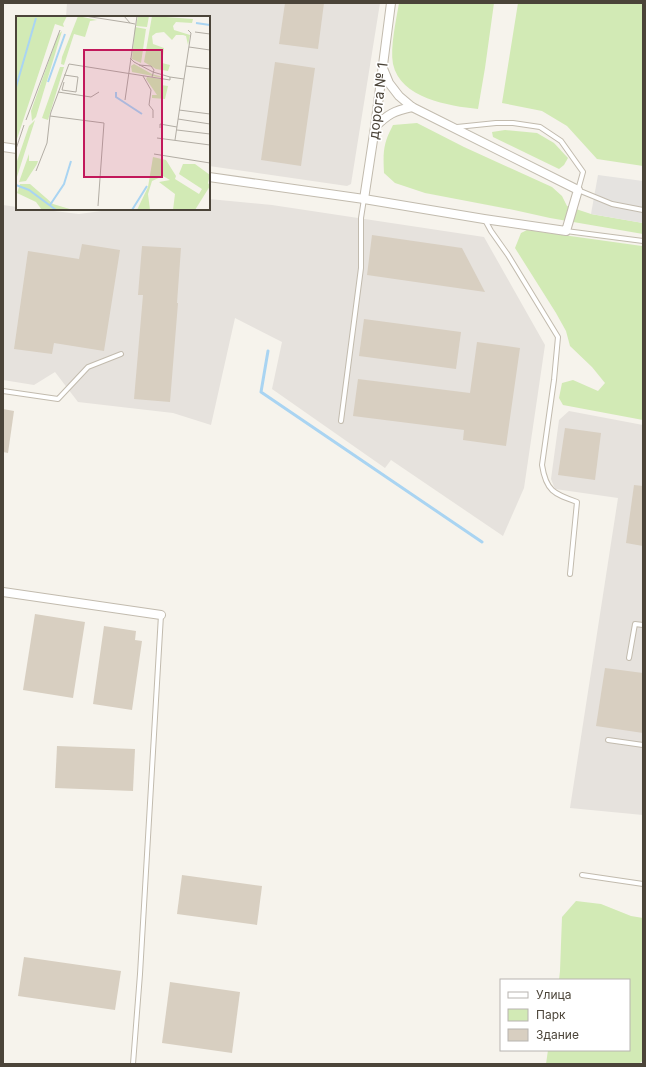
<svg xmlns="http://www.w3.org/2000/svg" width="646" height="1067" viewBox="0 0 646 1067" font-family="Inter,sans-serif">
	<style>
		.industrial { fill: #e6e2dd }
		.green { fill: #d2eab5 }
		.parking { fill: #e5e3e0 }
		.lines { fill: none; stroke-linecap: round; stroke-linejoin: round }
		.stream { stroke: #a9d4f2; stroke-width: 3 }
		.building { fill: #d8cfc1 }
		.service-casing { stroke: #c2bbae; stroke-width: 6 }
		.minor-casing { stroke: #c2bbae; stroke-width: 10 }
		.service { stroke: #fff; stroke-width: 4 }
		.minor { stroke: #fff; stroke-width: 8 }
		.labels { text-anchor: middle; stroke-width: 3.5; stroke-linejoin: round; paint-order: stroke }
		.street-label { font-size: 14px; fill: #4b4439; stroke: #fff }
		.inset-river { fill: none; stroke: #a9d4f2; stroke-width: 2 }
		.inset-road { fill: none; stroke: #b2ada4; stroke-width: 1 }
		.view { fill: #c2185b; fill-opacity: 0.15; stroke: #c2185b; stroke-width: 2 }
		.inset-edge { fill: none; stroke: #4b4439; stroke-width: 2 }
	</style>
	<rect width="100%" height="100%" fill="#f6f3ec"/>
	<g class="industrial">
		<path d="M67,3H380L351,184L347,186L209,166V17H66Z"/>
		<path d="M209,199L272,205L484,237L545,345L524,488L503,536L391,460L385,468L272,389L282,342L235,318L211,425L173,413L78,402L55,372L34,385L3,380V205L17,207V209H37L79,214L116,209H209Z"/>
		<path d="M569,411L643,425V815L570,808L618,498L555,489L551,479L559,420Z"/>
	</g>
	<g class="green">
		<path d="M399,3H494L485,68L478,109C449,106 400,98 393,64C390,47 396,21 399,3Z"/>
		<path d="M518,3H643V166L597,159L567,126L542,111L502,103Z"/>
		<path d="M417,123L464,147L552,187L562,196L567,206L591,214L643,223V234L550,218L514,210L425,193L395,183L384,173C383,152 383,144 393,125Z"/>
		<path d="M505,130L537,133L554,143L568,158L564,165L559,169L493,137L492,132Z"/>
		<path d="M527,230L642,246L643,420L563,405L559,398L562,383L573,380L598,391L605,383L592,367L570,346L566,331L556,313L515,248L521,233Z"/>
		<path d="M576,901L601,904L631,916L643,918V1061L641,1062L639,1064H546L548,1050H629V980H559L560,971L562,917Z"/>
	</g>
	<path class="parking" d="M598,175L643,181V223L591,214Z"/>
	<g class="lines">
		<path class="stream" d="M268,351L261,392L482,542"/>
	</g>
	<g class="building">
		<path d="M285,3H324L318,49L279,44Z"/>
		<path d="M275,62L315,68L301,166L261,160Z"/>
		<path d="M372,235L462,248L485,292L367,275Z"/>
		<path d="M82,244L120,250L104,351L54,343L52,354L14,349L28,251L79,259Z"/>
		<path d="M142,246L181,248L177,303H178L170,402L134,399L143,295H138Z"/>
		<path d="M364,319L461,332L456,369L359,356Z"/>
		<path d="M477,342L520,348L506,446L463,440L464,430L353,416L358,379L470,393Z"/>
		<path d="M3,409L14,411L8,453L3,452Z"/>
		<path d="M565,428L601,433L595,480L558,475Z"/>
		<path d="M634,485L643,486V546L626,543Z"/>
		<path d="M35,614L85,622L73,698L23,690Z"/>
		<path d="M104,626L136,631L135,640L142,641L132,710L93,704Z"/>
		<path d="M605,668L643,673V733L596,726Z"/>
		<path d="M57,746L135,749L133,791L55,788Z"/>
		<path d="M182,875L262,886L257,925L177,914Z"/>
		<path d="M24,957L121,971L115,1010L18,996Z"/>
		<path d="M170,982L240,992L232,1053L162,1043Z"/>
	</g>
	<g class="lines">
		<defs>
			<g id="service">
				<path d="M457,127L496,123H513L540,127L561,141L583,172L578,190L612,204L643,210"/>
				<path d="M485,220L491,231L508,255L558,337L554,380L542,465C546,491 554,494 577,502L570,574"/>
				<path d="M566,231L643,241"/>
				<path d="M3,391L58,399L88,367L121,354"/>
				<path d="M341,421L361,268V218L364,199"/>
				<path d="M629,658L635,624L643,625"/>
				<path d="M608,740L643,745"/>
				<path d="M582,875L643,884"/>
				<path d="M133,1064L140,974L161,615"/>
			</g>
			<g id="minor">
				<path d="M375,127C388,114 394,111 412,107"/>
				<path d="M3,147L17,149"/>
				<path d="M209,177L364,199L484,219L566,231L578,190L412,107L399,96L389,83L382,66"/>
				<path d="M364,199L375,127L391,3"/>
				<path d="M3,592L161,615"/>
			</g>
		</defs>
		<use href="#service" class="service-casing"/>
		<use href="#minor" class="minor-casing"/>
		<use href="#service" class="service"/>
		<use href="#minor" class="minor"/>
	</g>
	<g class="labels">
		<g class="street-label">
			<text transform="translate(378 101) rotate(-83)" y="5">дорога № 1</text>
		</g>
	</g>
	<g transform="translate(16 16)">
		<rect width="194" height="194" fill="#f6f3ec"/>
		<path d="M0,0H51L47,8L48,11L39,8L0,126ZM62,0L81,4L74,5L69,21L58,18L48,49L45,48L46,41ZM122,0H133L131,11L120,10ZM136,0L177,3L176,7L160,6L157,10L158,14L174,19L172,29L170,20L167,19H160L156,24L148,16L140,17L136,20L137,28L148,32L146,47L154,49L152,55L140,53L128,46ZM119,11L130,13L125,47L116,43ZM46,15L20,101L16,105L15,95L42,19ZM118,48L136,58L147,61V62L116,56L115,50ZM44,51H48L32,104L26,102ZM131,61L145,63V69L152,70L149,83L136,82V79H141L130,63ZM19,104L0,164V148L13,110ZM13,138V145H22L21,148L10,165L3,166ZM137,141L150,144L160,160L159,163L183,178L186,173L163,158L167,148H179L194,159L192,167L194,170L179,194H157L159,178L143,166L154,164L147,160L136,165L132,178L134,194H121L132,171ZM4,168H14L37,188L57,194H26L20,186L1,177Z" fill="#d2eab5"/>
		<path class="inset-river" d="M180,7L194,9M32,66L49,18M0,71L20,2M100,76V81L126,98M0,169L13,174L40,194M34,189L48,168L55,145M116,194L131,170"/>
		<path class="inset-road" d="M69,0L114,7M108,0L114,7L119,8M179,16L194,18M173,31L194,34M123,49L135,50L138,54L136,61M170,50L194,53M48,59L62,61L60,76L46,74L48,66M127,60L135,74L133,89L137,94V102M154,61L168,63L175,17L172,14M42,76L75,81L83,76M109,84L121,0M163,94L194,98M162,103L194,108M10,104L44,14M144,112V108L161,111M161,114L194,118M141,122L194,129M159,124L168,63M0,133L8,109M138,138L194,147M20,155L31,127L34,100M82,190L88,107L34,100L35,96L53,48L154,64V61L137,56L118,46L114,42"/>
		<path class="view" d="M68,34H146V161H68Z"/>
		<rect width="194" height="194" class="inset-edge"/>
	</g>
	<rect width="646" height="1067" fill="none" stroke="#4b4439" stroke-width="8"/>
	<rect x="500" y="979" width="130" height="72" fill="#ffffff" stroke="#b7b4b0"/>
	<rect x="508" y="992" width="20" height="6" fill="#ffffff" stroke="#b7b4b0"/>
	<text x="536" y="999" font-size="12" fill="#4b4439">Улица</text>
	<rect x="508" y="1009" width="20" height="12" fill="#d2eab5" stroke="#b7b4b0"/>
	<text x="536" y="1019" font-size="12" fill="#4b4439">Парк</text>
	<rect x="508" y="1029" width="20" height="12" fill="#d8cfc1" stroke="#b7b4b0"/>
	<text x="536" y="1039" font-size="12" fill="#4b4439">Здание</text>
</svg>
